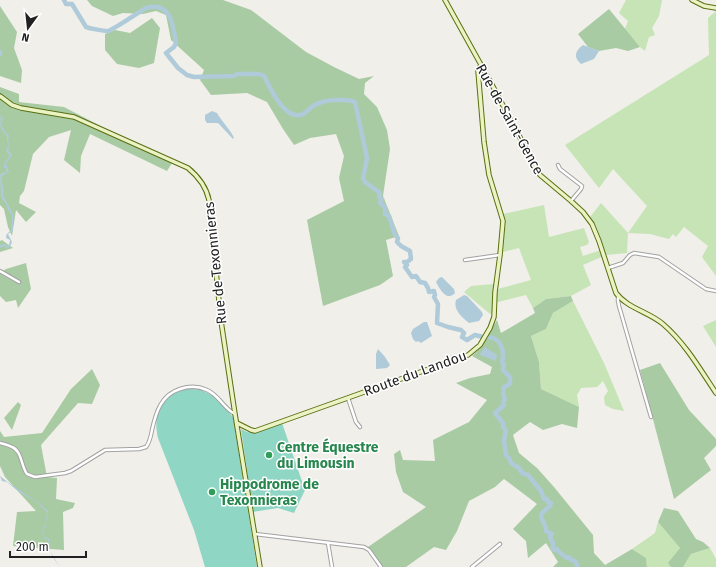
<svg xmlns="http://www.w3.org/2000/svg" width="716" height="567" viewBox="0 0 716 567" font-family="'Fira Sans',sans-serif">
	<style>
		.grass { fill: #c6e4b5 }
		.forest { fill: #a9cba3 }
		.pitch { fill: #90d6c4 }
		.water { fill: #afcad9 }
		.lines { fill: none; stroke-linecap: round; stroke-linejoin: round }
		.river { stroke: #afcad9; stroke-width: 4.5 }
		.street-casing { stroke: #a2a2a2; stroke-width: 4.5 }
		.secondary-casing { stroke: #596f12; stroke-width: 5.5 }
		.street { stroke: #fff; stroke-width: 2.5 }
		.secondary { stroke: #ebf3c4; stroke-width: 3.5 }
		.leisure-dot { fill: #2e9e5b; stroke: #fff; stroke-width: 1.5 }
		.labels { text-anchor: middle; stroke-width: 3; stroke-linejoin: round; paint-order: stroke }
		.street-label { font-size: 14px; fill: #212121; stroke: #fff }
		.leisure-label { font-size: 14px; font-weight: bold; fill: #27864d; stroke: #fff; text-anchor: start }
	</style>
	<rect width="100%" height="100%" fill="#f0efe9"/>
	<g class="grass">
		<path d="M626,0H662L659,16L652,28L655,35L649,37L645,51L640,47L625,29L628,21L619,13Z"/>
		<path d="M716,11V276L702,257L708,246L684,227L676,237L673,234L669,239L650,234L628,233L627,253L606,255L583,265L591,285L571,296L546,299L533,308L526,295L494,303L493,312L490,314L464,292L471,286L494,284V290L531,280L519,248L503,252L505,220L503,214L544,205L549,237L584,228L589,242L587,245L580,247L583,256L604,249L597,229L590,217L601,203L628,233L647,206L613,169L599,188L565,145L709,55L708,18Z"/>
		<path d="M573,301L604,363L624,411L613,409L605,405L604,397L608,391L603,381L597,387L581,388L577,395L579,407L541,389L539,362L531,336L546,329L553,313Z"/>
		<path d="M716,320V347L703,326Z"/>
		<path d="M658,522L680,548L669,563L671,567H647L646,558L632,549L655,533Z"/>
		<path d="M710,548L716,559V567H683L691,554Z"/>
	</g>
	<g class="forest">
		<path d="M87,0H223L251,10L306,52L334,67L359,79L374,76L365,83L364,94L377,107L387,130L390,149L383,196L399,236L386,240L393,276L380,285L323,306L307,220L344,201L339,178L344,156L336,134L310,138L294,145L283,129L267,102L247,93L211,95L200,80L204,70L171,40L166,15L156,11L143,14L123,13L113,16L92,6Z"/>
		<path d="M0,6L17,32L14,48L22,70L21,83L0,76Z"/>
		<path d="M609,9L640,47L628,51L616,48L599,51L588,47L578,34Z"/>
		<path d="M152,18L160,28L154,63L139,68L117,64L105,50V34L115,30L130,33Z"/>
		<path d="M0,87L19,94V102L64,107L172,163L167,171L90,134L81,156L80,173L64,160L71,130L49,137L33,154L24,191L20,196L19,203L36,212L26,222L16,210L12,236L8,227L4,209L0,205Z"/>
		<path d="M2,240L13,248L0,252V241Z"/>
		<path d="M26,263L31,289L18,308L16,300L6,302L0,296V273L6,269Z"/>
		<path d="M571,296L573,301L553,313L546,329L531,336L539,362L541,389L579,407L577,428L562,424L543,430L530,422L513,435L519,453L537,468L554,487L593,535L594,553L605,565L632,549L646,558L647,567H553L558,562L546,543L528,558L526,541L513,529L537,504L504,479L495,487L469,501L457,531L446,550L434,547L406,567H383L368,547L426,507L403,492L396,472L394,454L400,450L403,460L435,461L433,440L469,422L487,400L456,383L470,378L490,374L492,367L472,356L482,346L497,320L501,333L535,313L533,308L546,299Z"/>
		<path d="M660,363L689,410L716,439V446L704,458L711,470L674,499L640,370Z"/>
		<path d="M92,369L100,385L92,404L78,403L41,445L47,477L57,478L56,499L75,503L73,508L63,512L64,550L13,546L17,512L36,511L5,477L0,466V431L4,437L42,433L71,389Z"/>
		<path d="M18,402L21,405L12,430L4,418Z"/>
		<path d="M664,508L678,511L696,539L703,542L710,548L691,554L683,567H671L668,563L680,548L658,522Z"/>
	</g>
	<g class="pitch">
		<path d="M189,389L201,390L214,396L233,417L257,567H205L194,530L158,438C152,413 162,393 189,389Z"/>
		<path d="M282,423L305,490L294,513L278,508L253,512L241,429L247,432L255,433Z"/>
	</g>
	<g class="water">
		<path d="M583,45L599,51L594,59L581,64C573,57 575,51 583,45Z"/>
		<path d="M212,111L217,113C222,122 231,130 234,138L233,139L218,123H207L205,120V115Z"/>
		<path d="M0,115L3,119L1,124L5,132L9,135L8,142L10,143L8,150L12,155L5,165L7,166L9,172L2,176C1,183 4,187 3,195L14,216L13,219V231L8,234L12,242L10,247L6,248L4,246L0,248V245L5,244L7,246L9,245L10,240L6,238C6,233 9,233 11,230L12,215L8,210L6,204L1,197L0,175L2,173L7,172L6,168H4V164L10,155L6,151L9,144L7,142V135C2,132 0,127 0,122L1,121Z"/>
		<path d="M439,278L442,277L454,289L455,293C446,302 440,289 436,282Z"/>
		<path d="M464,295L467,296L482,312L483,315L479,321L469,323C462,317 453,310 456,300Z"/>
		<path d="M424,322H427L432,336L421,343L418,341L416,342L413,339L411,333L413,329Z"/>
		<path d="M485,347L497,355L496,361L480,355L481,352Z"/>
		<path d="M378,349L385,357L390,365L387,368L376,369V354Z"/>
		<path d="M0,476C15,489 33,497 48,511C47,518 46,526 43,532L45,537L49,539L51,553L60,567L52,556L48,540L45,538L42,532L46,522L47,512L35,501L19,492L7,482L2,481Z"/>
	</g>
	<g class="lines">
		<g class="river">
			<path d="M64,0L66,4H72L86,27L89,28C94,29 102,31 108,31C113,30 139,12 146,8C171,1 173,25 176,43L174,47L166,53L178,68L187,75L194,77L234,76L237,74H259L264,76C270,88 285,122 303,114C307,112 310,108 313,106C321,101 328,100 337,100C343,100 349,99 355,102L367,158L363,179L365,182L380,193L379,197L382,199L380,203L385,207V214L389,216L395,235L398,238L397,242L401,246L410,251L411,259L407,262H404L407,265L405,267L412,277L416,276L420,282L425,283L428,288L429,292L434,291L435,295L434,297L438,304L437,323L448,327L461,330L464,333L462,337L467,340L475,335L483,337"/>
			<path d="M0,52V54"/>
			<path d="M487,337C501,337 505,351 502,362L504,364L503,370L510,377V384L504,387C503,390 503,396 505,399L503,402L504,405L495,413L503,423V427L506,430L504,440L506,455L509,458L511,463L519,468L522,473L528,475L541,491L544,499H547L548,502L551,503L550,506L542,513L541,517L546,528V531L552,534L550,537L553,543V549L555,550L557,549L559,552L567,558L569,557L571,560L575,561L577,565V567"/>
		</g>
		<defs>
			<g id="street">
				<path d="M558,165L560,169L582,186L581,189L571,201"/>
				<path d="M465,260L500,255"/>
				<path d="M608,268L623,263L630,255L634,253L659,257L700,285L706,289L716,291"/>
				<path d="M0,271L19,282"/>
				<path d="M618,297V301L619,306L651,417"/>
				<path d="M348,398L356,422L360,427"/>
				<path d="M0,443C4,444 8,445 12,447C22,451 21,466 27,474L35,477L65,473L71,471L105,450L139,449L146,447C150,442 151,436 152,430C156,412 161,395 180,389C189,386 198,386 207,390C219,395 224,409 235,414"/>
				<path d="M255,534L364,547L369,550L381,567"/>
				<path d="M328,543L332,567"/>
				<path d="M472,567L500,544"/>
			</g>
			<g id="secondary">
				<path d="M445,0L490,81L540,175L571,201L583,212L592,224L599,241L616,293C627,308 649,312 663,324C685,343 700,369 716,393"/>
				<path d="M692,0L704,6L716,8"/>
				<path d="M0,96L12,105L21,108L74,117L188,168C199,177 206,186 209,200L221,321L235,414L260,567"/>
				<path d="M237,423L251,430L255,431L468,355L480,345L490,328L494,317L495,292L500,255L503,221L489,175L484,142L478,71L481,65"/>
			</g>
		</defs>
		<use href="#street" class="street-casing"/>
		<use href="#secondary" class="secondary-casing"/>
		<use href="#street" class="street"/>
		<use href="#secondary" class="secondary"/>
	</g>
	<g class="leisure-dot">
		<circle cx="269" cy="455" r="4"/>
		<circle cx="212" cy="492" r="4"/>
	</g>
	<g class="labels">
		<g class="street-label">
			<text transform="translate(510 119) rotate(61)" y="5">Rue de Saint-Gence</text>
			<text transform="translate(215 263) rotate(-96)" y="5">Rue de Texonnieras</text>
			<text transform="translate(415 373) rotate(-20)" y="5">Route du Landou</text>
		</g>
		<g class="leisure-label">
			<text x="277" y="452">Centre Équestre<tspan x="277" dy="16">du Limousin</tspan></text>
			<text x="220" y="489">Hippodrome de<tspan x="220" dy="16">Texonnieras</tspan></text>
		</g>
	</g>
	<g transform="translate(28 28) rotate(195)" stroke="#ffffff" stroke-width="3" paint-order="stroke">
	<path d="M0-3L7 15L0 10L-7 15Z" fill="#212121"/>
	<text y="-6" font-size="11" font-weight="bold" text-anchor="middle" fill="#212121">N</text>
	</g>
	<path d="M10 551v6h76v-6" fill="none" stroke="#212121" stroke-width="2"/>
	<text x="16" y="551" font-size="12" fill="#212121" stroke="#ffffff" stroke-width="3" paint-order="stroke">200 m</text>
</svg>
